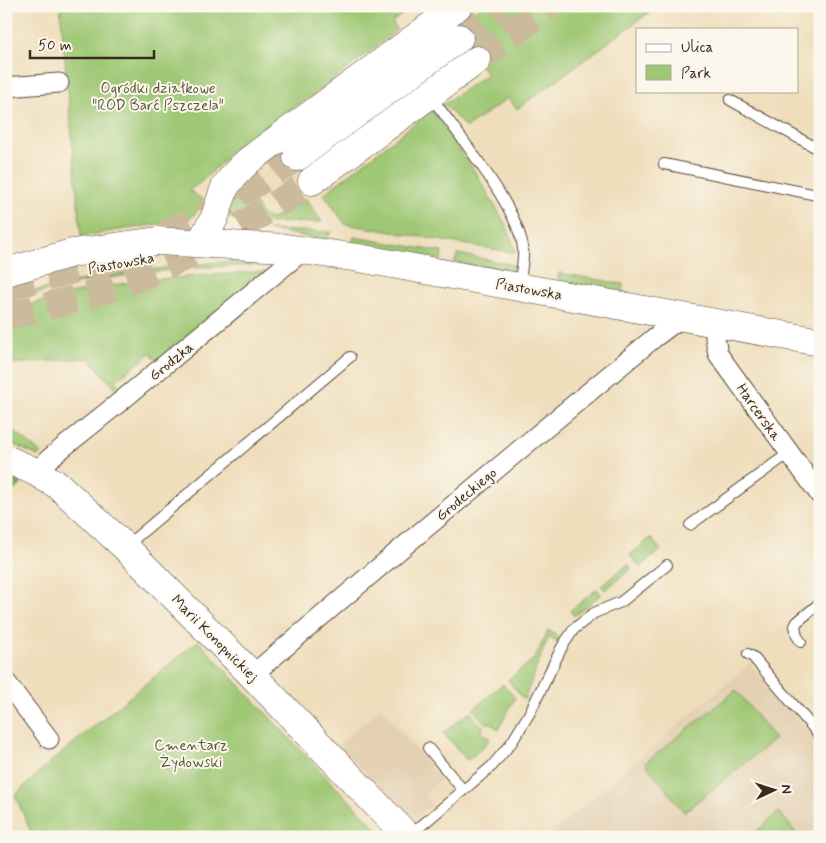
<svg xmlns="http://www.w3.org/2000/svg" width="826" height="843" viewBox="0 0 826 843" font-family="Mynerve,sans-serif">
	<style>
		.built { fill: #e4d1b4 }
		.green { fill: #9fc875; stroke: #6d794a }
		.forest { fill: #7fac66; stroke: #5d6b42 }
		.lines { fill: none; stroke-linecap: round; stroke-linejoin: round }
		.secondary-tunnel { stroke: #cbba9c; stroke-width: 28; stroke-dasharray: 28 14; stroke-linecap: butt }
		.lane-casing { stroke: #564536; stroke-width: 12 }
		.street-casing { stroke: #564536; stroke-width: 21 }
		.secondary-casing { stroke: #564536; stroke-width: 29 }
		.lane { stroke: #fff; stroke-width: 10 }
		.street { stroke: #fff; stroke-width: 19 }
		.secondary { stroke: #fff; stroke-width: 28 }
		.labels { text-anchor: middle; stroke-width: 4; stroke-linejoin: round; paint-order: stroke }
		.park-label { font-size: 15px; fill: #595938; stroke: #fbf7ec }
		.street-label { font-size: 15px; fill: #3b2a1e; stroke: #fbf7ec }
	</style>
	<rect width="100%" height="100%" fill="#fbf7ec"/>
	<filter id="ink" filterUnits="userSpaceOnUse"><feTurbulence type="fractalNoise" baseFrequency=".02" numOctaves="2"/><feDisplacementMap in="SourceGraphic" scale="10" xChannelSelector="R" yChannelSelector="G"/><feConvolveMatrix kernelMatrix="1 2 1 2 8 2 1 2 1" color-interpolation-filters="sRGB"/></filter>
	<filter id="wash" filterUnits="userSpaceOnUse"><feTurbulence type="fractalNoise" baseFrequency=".0096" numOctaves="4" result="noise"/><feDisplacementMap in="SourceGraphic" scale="20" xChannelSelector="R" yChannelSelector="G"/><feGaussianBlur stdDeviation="1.12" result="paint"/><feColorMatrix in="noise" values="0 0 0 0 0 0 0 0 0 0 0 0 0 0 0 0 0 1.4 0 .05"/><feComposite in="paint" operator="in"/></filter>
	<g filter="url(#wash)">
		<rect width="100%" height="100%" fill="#efdebc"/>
		<g class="built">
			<path d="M750,663L820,745V837H547Z"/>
			<path d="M381,707L441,780L424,794L433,805L412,819L338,745Z"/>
		</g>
		<g class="green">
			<path d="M60,6H413L392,22L397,30L307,100L297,105C272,123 245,141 222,162C211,172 202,183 189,190L203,200L199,209L190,219L81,236Z"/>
			<path d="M481,6H658L517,109L508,98L466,128L444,104L487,74L453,27Z"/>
			<path d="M432,110L475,172L506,225L516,253L345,224L324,194Z"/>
			<path d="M239,179L263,216L272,219L306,199L322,222L264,223L228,218Z"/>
			<path d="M269,230L331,232L326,240Z"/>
			<path d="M354,237L442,252L441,260L352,243Z"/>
			<path d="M458,254L515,265L511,273L454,262Z"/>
			<path d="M250,260H275L277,265C213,265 143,271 80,283C55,288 31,296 6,303V299C86,275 167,266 250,260Z"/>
			<path d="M254,272H270L157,362L151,353L115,381L122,390L119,393L89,358L11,364L6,370V312C50,298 94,287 140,281C178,277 216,275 254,272Z"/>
			<path d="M559,273L623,284L622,292L558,281Z"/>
			<path d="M6,424L42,454L38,456L6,441Z"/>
			<path d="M651,538L661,550L640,567L630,555Z"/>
			<path d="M628,564L631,569L605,590L601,586Z"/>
			<path d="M597,589L601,594L574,616L570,611Z"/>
			<path d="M548,630L557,636L559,642L548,638L524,700L508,680L535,658Z"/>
			<path d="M198,641L325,776L385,837H33L15,795L48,764Z"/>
			<path d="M503,684L515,698L498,730L491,723H485L473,709Z"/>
			<path d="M736,690L775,739L684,812L645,763Z"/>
			<path d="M470,712L483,727L482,732L490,739L479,751L467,760L443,733Z"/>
			<path d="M779,812L799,837H750Z"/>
		</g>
		<path class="forest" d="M6,475L20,480L21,485L6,496Z"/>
	</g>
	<g filter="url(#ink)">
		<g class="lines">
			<g class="secondary-tunnel">
				<path d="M459,38L502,6"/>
				<path d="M477,60L549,6"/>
				<path d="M6,286L65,272L109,259L157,238L207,214L297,157"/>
				<path d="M6,316C45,307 83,298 120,284C189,260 251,221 312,181"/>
			</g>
			<defs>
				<g id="lane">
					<path d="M430,95C455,131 518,206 523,248C524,260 521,273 519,285"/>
					<path d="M730,100L820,150"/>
					<path d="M664,164L817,195L820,194"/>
					<path d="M690,525L789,453"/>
					<path d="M126,546L350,357"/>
					<path d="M801,642L797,636L795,626L797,622L820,603"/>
					<path d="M748,654L753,657L820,736"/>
					<path d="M428,748L463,790"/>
					<path d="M409,836L492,766L512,742L529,714L562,647L574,629L594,613L621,602L667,565"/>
				</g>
				<g id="street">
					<path d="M6,87L59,83"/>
					<path d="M717,323L715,338L718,354L820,495"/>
					<path d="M36,472L50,458L121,401L305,249"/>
					<path d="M252,675L416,536L654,338L682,317"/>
					<path d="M6,682L49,739"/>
				</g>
				<g id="secondary">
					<path d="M297,157L459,38"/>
					<path d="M312,181L477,60"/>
					<path d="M200,243L214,219L225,187L235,174L248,161L458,6"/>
					<path d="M6,272L72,253L157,241L286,248L359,258L820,342"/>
					<path d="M6,459L36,472L59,486L125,547L252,675L408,837"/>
				</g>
			</defs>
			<use href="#lane" class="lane-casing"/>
			<use href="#street" class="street-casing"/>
			<use href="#secondary" class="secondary-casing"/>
			<use href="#lane" class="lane"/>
			<use href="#street" class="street"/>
			<use href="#secondary" class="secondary"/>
		</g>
	</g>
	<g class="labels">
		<g class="park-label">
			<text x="158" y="93">Ogródki działkowe<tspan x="158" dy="17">"ROD Barć Pszczela"</tspan></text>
			<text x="191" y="750">Cmentarz<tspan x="191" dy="17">Żydowski</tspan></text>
		</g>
		<g class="street-label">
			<text transform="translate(121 263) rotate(-10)" y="5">Piastowska</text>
			<text transform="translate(529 289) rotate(10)" y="5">Piastowska</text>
			<text transform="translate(171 361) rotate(-39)" y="5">Grodzka</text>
			<text transform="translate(759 412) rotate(55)" y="5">Harcerska</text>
			<text transform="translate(466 494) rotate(-40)" y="5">Grodeckiego</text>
			<text transform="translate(215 638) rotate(45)" y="5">Marii Konopnickiej</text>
		</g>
	</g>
	<rect width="826" height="843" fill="none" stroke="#fbf7ec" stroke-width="25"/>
	<rect x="636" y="28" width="162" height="65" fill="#fbf7ec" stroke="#aea59a"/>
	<rect x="646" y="44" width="25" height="8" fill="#ffffff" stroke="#aea59a"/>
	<text x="681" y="52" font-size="15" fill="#3b2a1e">Ulica</text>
	<rect x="646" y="65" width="25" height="15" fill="#9fc875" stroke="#aea59a"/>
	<text x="681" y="78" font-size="15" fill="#3b2a1e">Park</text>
	<g transform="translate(774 790) rotate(86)" stroke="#fbf7ec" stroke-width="4" paint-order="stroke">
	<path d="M0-4L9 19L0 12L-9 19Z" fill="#3b2a1e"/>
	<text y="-8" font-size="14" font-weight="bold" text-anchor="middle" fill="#3b2a1e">N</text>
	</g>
	<path d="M30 50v8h124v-8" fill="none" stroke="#3b2a1e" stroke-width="2.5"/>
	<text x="38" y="50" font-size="15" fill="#3b2a1e" stroke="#fbf7ec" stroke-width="4" paint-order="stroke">50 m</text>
</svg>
